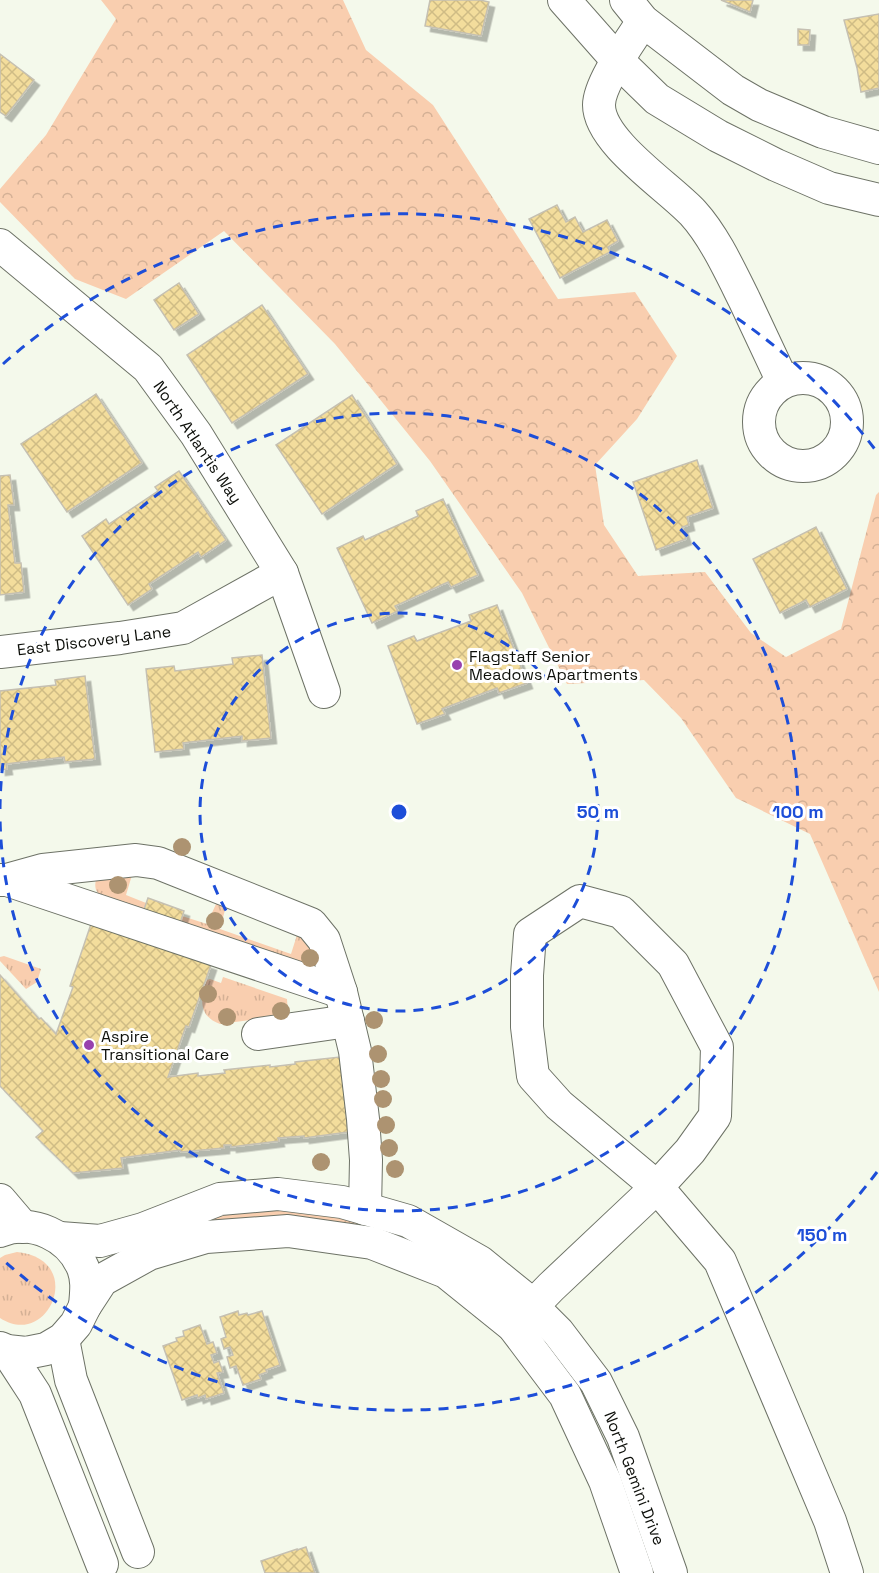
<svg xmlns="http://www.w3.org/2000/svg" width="879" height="1573" viewBox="0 0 879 1573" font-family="'Space Grotesk',sans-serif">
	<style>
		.grass { fill: url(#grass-tufts) }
		.forest { fill: url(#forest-crowns) }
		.building { fill: url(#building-cross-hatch); stroke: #c5c0b2; stroke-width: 1.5; filter: url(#shadow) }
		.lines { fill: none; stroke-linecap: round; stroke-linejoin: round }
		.minor-casing { stroke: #6d7266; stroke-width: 34 }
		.minor { stroke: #fff; stroke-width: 32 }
		.tree { fill: #ad9371 }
		.ring { fill: none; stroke: #1d4ed8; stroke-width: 3; stroke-dasharray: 10 8 }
		.poi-dot { fill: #9841ae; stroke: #fff; stroke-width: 2 }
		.labels { text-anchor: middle; stroke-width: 6; stroke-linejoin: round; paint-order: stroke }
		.street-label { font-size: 16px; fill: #0d0f0a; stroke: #fff }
		.poi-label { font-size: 16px; fill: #0d0f0a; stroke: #fff; text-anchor: start }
		.centre { fill: #1d4ed8; stroke: #fff; stroke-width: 3 }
		.ring-label { font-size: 18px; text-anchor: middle; font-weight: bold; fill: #1d4ed8; stroke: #fff; stroke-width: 6; stroke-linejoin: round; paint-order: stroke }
	</style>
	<defs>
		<pattern id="grass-tufts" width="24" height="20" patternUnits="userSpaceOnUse" patternTransform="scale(1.5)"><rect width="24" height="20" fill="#f9ceaf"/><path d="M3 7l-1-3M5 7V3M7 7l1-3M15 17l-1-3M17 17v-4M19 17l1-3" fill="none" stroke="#d4b095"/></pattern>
		<pattern id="forest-crowns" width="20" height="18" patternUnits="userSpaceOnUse" patternTransform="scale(1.5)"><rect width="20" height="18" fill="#f9ceaf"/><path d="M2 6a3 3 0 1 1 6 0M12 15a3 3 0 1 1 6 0" fill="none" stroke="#d4b095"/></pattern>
		<pattern id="building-cross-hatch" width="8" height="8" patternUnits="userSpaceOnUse" patternTransform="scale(1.5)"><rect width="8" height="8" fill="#f3dd9c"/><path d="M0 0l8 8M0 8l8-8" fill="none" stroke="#cfbc85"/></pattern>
		<filter id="shadow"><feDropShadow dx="5.5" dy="5.5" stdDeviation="0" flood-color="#0004"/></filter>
	</defs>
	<rect width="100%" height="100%" fill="#f4f9eb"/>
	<g class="grass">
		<path d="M132,875L126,895L146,903L143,911C133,907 100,900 96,890C95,887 95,883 96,880Z"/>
		<path d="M221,903L226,906L220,929L291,954L297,935L305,934L318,964L316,968L180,924L182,916L207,924L216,904Z"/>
		<path d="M4,956L41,969L37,982L26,989L0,961V957Z"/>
		<path d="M223,977L287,999L288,1015L220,1024C198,1016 200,998 207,980L210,979L221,983Z"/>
		<path d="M270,1200L394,1230L332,1225L131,1243Z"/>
		<path d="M17,1252C87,1259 49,1350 0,1318V1258L5,1255Z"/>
	</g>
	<path class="forest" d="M101,0H343L366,50L433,105L558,299L635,292L677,356L637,419L595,465L604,525L638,576L705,572L751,633L786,657L841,629L876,495L879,492V992L810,834L736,798L681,718L644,680L567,684L522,593L430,461L335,344L224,231L126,299L75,279L0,202V189L46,135L116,19Z"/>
	<g class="building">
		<path d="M430,0H480L489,2L481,36L425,26Z"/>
		<path d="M721,0H753L750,12Z"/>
		<path d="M879,14V88L861,92L857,68L844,20Z"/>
		<path d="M798,29L810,30L809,45H798Z"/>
		<path d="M0,54L34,80L6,116L0,112Z"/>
		<path d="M557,205L566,222L575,217L583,232L607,220L618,241L608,247L610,252L560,278L529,219Z"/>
		<path d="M179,283L199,314L174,330L154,300Z"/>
		<path d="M262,305L308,374L232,423L187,355Z"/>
		<path d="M96,394L142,463L67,512L21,444Z"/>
		<path d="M352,395L397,464L322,514L276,445Z"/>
		<path d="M697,460L713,508L687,517L689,525L682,527L686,539L656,550L633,482Z"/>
		<path d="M179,471L226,540L201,557L198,552L149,584L152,589L128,605L82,536L106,519L109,524L158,491L155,487Z"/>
		<path d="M10,475L14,505H8L15,563H21L24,592L0,595V476Z"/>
		<path d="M443,499L478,575L451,587L448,582L395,606L398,611L372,623L337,548L363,536L365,540L418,516L416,511Z"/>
		<path d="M816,527L847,589L810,607L806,600L780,613L753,559Z"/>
		<path d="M497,605L527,683L499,693L497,688L442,709L445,714L417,724L388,646L414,636L417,641L471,621L469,615Z"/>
		<path d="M262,655L271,738L242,741V736L183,743L184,749L155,752L146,669L174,666L175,671L233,664L232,658Z"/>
		<path d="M85,676L95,759L65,762L64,757L6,764L7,769L0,770V691L56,685L55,680Z"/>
		<path d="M148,898L184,911L171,951L211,965L189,1027L186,1026L168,1077L198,1073V1076L225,1073L224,1070L270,1065V1067L295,1064V1062L340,1057L348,1132L304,1138V1136L278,1138L279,1141L231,1147V1145H224V1148L181,1152L180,1150L121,1158L123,1168L73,1173L36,1137L43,1131L0,1086V975L39,1019L41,1018L56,1034L73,987L70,986L91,924L134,938Z"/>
		<path d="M238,1311L239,1315L247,1313L248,1315L262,1311L280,1365L266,1370L267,1372L259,1375L261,1379L243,1385L236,1366L230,1368L227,1357L233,1355L230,1347L224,1349L221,1339L226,1337L220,1317Z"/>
		<path d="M200,1325L207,1344L213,1342L217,1353L211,1355L214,1363L219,1361L223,1372L217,1373L224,1393L206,1399L205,1395L198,1398L197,1395L182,1400L163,1346L177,1341L176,1338L184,1336L183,1331Z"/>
		<path d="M306,1547L315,1573H265L261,1561L297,1549V1550Z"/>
	</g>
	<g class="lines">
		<defs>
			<g id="minor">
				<path d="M564,0L617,60L657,99L718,136L776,165L829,188L879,200"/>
				<path d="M626,0L643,21L733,90L759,105L823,132L879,148"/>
				<path d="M643,21C631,40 599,83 599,105C599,142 669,187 693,213C714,236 730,271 744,299C757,327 770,354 783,382"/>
				<path d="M0,245L148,368L196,434L282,573L324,692"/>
				<circle cx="803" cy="422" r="44"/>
				<path d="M0,652L120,638L183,628L282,573"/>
				<path d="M0,880H7L43,870L136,860L158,863L311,924L324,940L341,992L355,1051L363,1119L366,1160L365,1209"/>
				<path d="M7,880L341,992"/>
				<path d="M258,1034L348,1021"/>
				<path d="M0,1200L23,1227"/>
				<path d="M0,1231C32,1218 70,1236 83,1268C88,1281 86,1293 85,1306"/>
				<path d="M60,1238L100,1241L143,1229L220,1199L278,1194L342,1202L408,1221L480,1262L522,1296L558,1332L596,1382L623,1437L671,1573"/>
				<path d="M513,1326L551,1287L657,1187L690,1151L715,1116L717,1047L673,964L621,912L580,901L530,934L527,975V1027L533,1076L559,1105L657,1187L720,1261L830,1521L847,1573"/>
				<path d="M63,1339L71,1380L138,1552"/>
				<path d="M0,1348L7,1351L26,1353L46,1349L63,1339L76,1324L85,1306L102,1280L149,1254L206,1237L288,1231L372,1243L446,1272L513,1326L565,1395L605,1481L637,1573"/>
				<path d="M7,1351L35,1394L102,1564"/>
			</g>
		</defs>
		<use href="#minor" class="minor-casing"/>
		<use href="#minor" class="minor"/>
	</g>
	<g class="tree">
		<circle cx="182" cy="847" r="9"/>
		<circle cx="118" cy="885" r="9"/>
		<circle cx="215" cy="921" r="9"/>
		<circle cx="310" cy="958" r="9"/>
		<circle cx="208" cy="994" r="9"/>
		<circle cx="281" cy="1011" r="9"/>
		<circle cx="227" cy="1017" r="9"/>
		<circle cx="374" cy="1020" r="9"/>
		<circle cx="378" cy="1054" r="9"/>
		<circle cx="381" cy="1079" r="9"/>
		<circle cx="383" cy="1099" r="9"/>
		<circle cx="386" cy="1125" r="9"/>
		<circle cx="389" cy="1148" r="9"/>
		<circle cx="321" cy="1162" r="9"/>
		<circle cx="395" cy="1169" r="9"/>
	</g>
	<g class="ring">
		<circle cx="399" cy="812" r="199"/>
		<path d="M0 809A399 399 0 1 1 0 815"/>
		<path d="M877 1172A598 598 0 0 1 3 1260M3 364A598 598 0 0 1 877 452"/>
	</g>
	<g class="poi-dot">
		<circle cx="457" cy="665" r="6"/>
		<circle cx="89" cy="1045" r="6"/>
	</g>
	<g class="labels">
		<g class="street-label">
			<text transform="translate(198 442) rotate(56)" y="6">North Atlantis Way</text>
			<text transform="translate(94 640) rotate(-7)" y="6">East Discovery Lane</text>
			<text transform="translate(635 1478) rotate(69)" y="6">North Gemini Drive</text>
		</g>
		<g class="poi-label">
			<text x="469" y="662">Flagstaff Senior<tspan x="469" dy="18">Meadows Apartments</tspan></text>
			<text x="101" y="1042">Aspire<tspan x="101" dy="18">Transitional Care</tspan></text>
		</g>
	</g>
	<circle cx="399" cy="812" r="9" class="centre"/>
	<g class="ring-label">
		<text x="598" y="818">50 m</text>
		<text x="798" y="818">100 m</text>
		<text x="822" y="1241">150 m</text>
	</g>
</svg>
